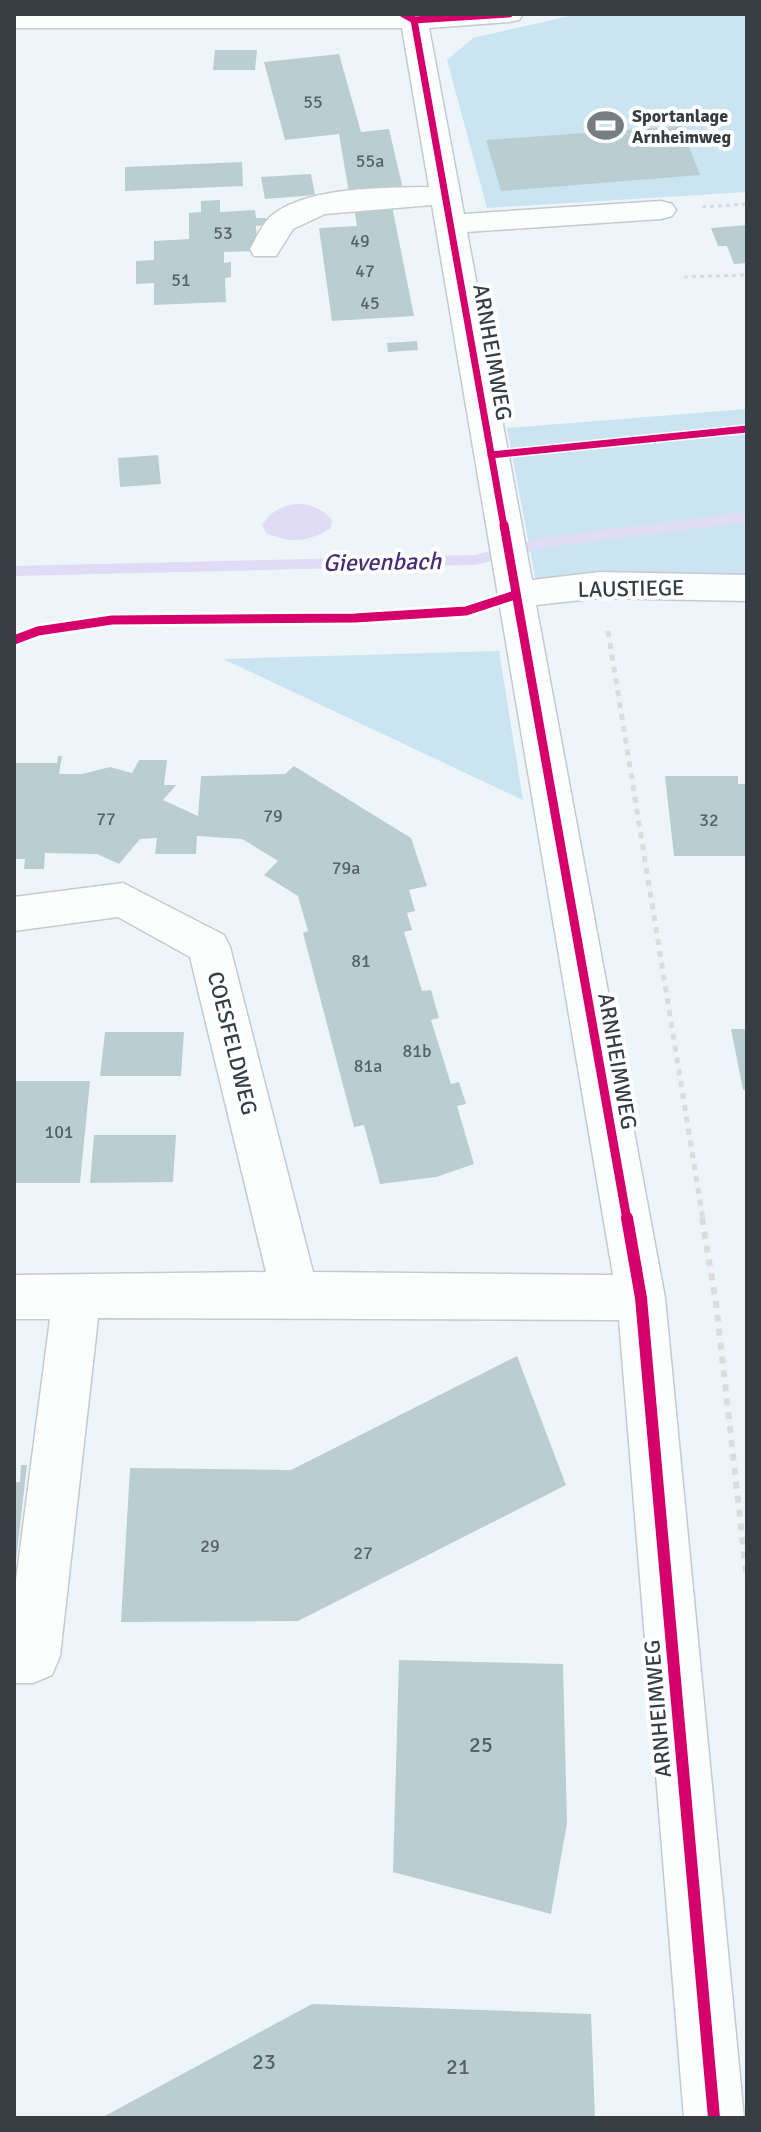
<svg xmlns="http://www.w3.org/2000/svg" width="761" height="2132" viewBox="0 0 761 2132" font-family="Signika,sans-serif">
	<style>
		.green { fill: #cbe4f2 }
		.water { fill: #e0dcf7 }
		.lines { fill: none; stroke-linecap: round; stroke-linejoin: round }
		.stream { fill: #e0dcf7; fill-rule: evenodd }
		.building { fill: #baced1 }
		.minor-casing { stroke: #c4cace; stroke-width: 3 }
		.path-far2 { stroke: #dadcde; stroke-width: 3; stroke-dasharray: 4 4; stroke-linecap: butt }
		.path-far1 { stroke: #dadcde; stroke-width: 5; stroke-dasharray: 6 6; stroke-linecap: butt }
		.path { stroke: #dadcde; stroke-width: 6; stroke-dasharray: 7 7; stroke-linecap: butt }
		.minor { fill: #fcfefe; fill-rule: evenodd }
		.cycleway-far2-casing { stroke: #fff; stroke-width: 10 }
		.cycleway-far1-casing { stroke: #fff; stroke-width: 14 }
		.cycleway-casing { stroke: #fff; stroke-width: 17 }
		.cycleway-far2 { stroke: #d6006c; stroke-width: 7 }
		.cycleway-far1 { stroke: #d6006c; stroke-width: 9 }
		.cycleway { stroke: #d6006c; stroke-width: 12 }
		.labels { text-anchor: middle; stroke-width: 8; stroke-linejoin: round; paint-order: stroke }
		.number-label { font-size: 18px; fill: #576266 }
		.far-poi-label { font-size: 18px; font-weight: bold; fill: #363e43; stroke: #fff; text-anchor: start }
		.street-label { font-size: 22px; fill: #363e43; stroke: #fff }
		.near-number-label { font-size: 22px; fill: #576266 }
		.water-label { font-size: 24px; font-style: italic; fill: #482e74; stroke: #fff }
	</style>
	<rect width="100%" height="100%" fill="#eef5f9"/>
	<g class="green">
		<path d="M578,14H747V192L487,208L447,60L473,38Z"/>
		<path d="M747,409V593L539,598L507,428Z"/>
		<path d="M499,651L523,800L223,659Z"/>
	</g>
	<path class="water" d="M296,504C312,504 321,508 332,520L331,528C309,542 290,544 266,533L262,525C271,512 279,507 296,504Z"/>
	<g class="lines">
		<path class="stream" d="M747,512V522L549,547L474,565L14,576V566L474,555L549,537Z"/>
	</g>
	<g class="building">
		<path d="M215,50H257L255,70H213Z"/>
		<path d="M339,54L361,132L389,129L403,189L349,193L339,134L285,140L264,62Z"/>
		<path d="M681,126L700,175L501,191L486,140Z"/>
		<path d="M242,162L243,186L125,191V167Z"/>
		<path d="M311,174L315,195L265,199L261,177Z"/>
		<path d="M220,200V212L255,210L256,218H266V225L256,226L257,251L224,252V263L231,262V277L225,278L226,302L154,305V283L136,284V261L154,260V241L189,239V213L201,212V201Z"/>
		<path d="M392,206L414,316L332,321L319,228L357,226L354,208Z"/>
		<path d="M747,225V263L734,264L727,246H718L711,228Z"/>
		<path d="M417,341L418,350L388,352L387,343Z"/>
		<path d="M158,455L161,484L120,487L118,458Z"/>
		<path d="M58,756H62L59,774H82L110,767L132,773L139,760H167L164,785H176L163,800L198,816L201,776L285,774L294,766L411,838L427,886L409,890L415,911L407,913L412,930L404,932L422,991L431,990L439,1018L431,1020L451,1084L459,1082L466,1104L457,1106L474,1164L436,1177L380,1184L364,1125L354,1127L303,933L308,931L298,896L264,875L278,861L242,839L197,836L196,854H155L157,838L140,839L119,864L97,854L45,853L44,869H24L25,859H14V763H57Z"/>
		<path d="M665,776H738V784H747V856H674Z"/>
		<path d="M731,1029H747V1090H743Z"/>
		<path d="M105,1032H184L181,1076H100Z"/>
		<path d="M14,1081H90L80,1183H14Z"/>
		<path d="M94,1135H176L173,1182L90,1183Z"/>
		<path d="M517,1356L566,1485L298,1621L121,1622L130,1468L291,1470Z"/>
		<path d="M21,1465H27L14,1578V1482H20Z"/>
		<path d="M399,1660L563,1664L567,1823L551,1914L393,1872Z"/>
		<path d="M312,2004L591,2014L595,2118H101Z"/>
	</g>
	<g class="lines">
		<defs>
			<path id="minor" d="M14,14H523L519,20L509,22L429,28L464,214L661,201L672,204L676,210L672,216L661,219L467,232L532,580L600,572L747,575V601L600,598L536,605L665,1298L744,2118H684L619,1320L98,1318L60,1656L52,1675L33,1683H14V1596L50,1319H14V1275L266,1272L190,957L118,917L14,931V897L123,883L224,935L230,947L313,1272L613,1275L432,205L325,214L293,229L276,256H254L250,249C256,239 261,226 270,217C306,186 384,188 429,187L402,28H14Z"/>
		</defs>
		<use href="#minor" class="minor-casing"/>
		<g class="path-far2">
			<path d="M702,207L747,204"/>
			<path d="M684,277L747,275"/>
		</g>
		<path class="path-far1" d="M608,631L703,1220"/>
		<path class="path" d="M702,1218L716,1303L747,1580"/>
		<use href="#minor" class="minor"/>
		<defs>
			<g id="cycleway-far2">
				<path d="M403,14L414,20L509,14"/>
				<path d="M414,20L504,527"/>
				<path d="M491,455L747,429"/>
			</g>
			<g id="cycleway-far1">
				<path d="M504,525L627,1220"/>
				<path d="M14,640L38,631L112,620L355,618L466,611L515,595"/>
			</g>
			<path id="cycleway" d="M627,1218L641,1298L714,2118"/>
		</defs>
		<use href="#cycleway-far2" class="cycleway-far2-casing"/>
		<use href="#cycleway-far1" class="cycleway-far1-casing"/>
		<use href="#cycleway" class="cycleway-casing"/>
		<use href="#cycleway-far2" class="cycleway-far2"/>
		<use href="#cycleway-far1" class="cycleway-far1"/>
		<use href="#cycleway" class="cycleway"/>
	</g>
	<defs>
		<symbol id="stadium-bare" viewBox="-9 -9 18 18"><path d="M0-5a6.5 5 0 1 0 0 10a6.5 5 0 1 0 0-10ZM-3.5-1.8h7v3.6h-7Z" fill="#767e83" stroke="#fff" stroke-width="2.5" paint-order="stroke"/></symbol>
	</defs>
	<g fill-rule="evenodd">
		<use href="#stadium-bare" x="580" y="100" width="51" height="51"/>
	</g>
	<g class="labels">
		<g class="number-label">
			<text x="313" y="108">55</text>
			<text x="370" y="167">55a</text>
			<text x="223" y="239">53</text>
			<text x="360" y="247">49</text>
			<text x="365" y="277">47</text>
			<text x="181" y="286">51</text>
			<text x="370" y="309">45</text>
			<text x="273" y="822">79</text>
			<text x="106" y="825">77</text>
			<text x="709" y="826">32</text>
			<text x="346" y="874">79a</text>
			<text x="361" y="967">81</text>
			<text x="417" y="1057">81b</text>
			<text x="368" y="1072">81a</text>
			<text x="59" y="1138">101</text>
			<text x="210" y="1552">29</text>
			<text x="363" y="1559">27</text>
		</g>
		<g class="far-poi-label">
			<text x="632" y="122">Sportanlage<tspan x="632" dy="21">Arnheimweg</tspan></text>
		</g>
		<g class="street-label">
			<text transform="translate(493 352) rotate(80)" y="8">ARNHEIMWEG</text>
			<text transform="translate(631 588) rotate(-1)" y="8">LAUSTIEGE</text>
			<text transform="translate(233 1043) rotate(76)" y="8">COESFELDWEG</text>
			<text transform="translate(618 1061) rotate(80)" y="8">ARNHEIMWEG</text>
			<text transform="translate(657 1709) rotate(-95)" y="8">ARNHEIMWEG</text>
		</g>
		<g class="near-number-label">
			<text x="481" y="1752">25</text>
			<text x="264" y="2069">23</text>
			<text x="458" y="2074">21</text>
		</g>
		<g class="water-label">
			<text transform="translate(382 562) rotate(-1)" y="8">Gievenbach</text>
		</g>
	</g>
	<rect width="761" height="2132" fill="none" stroke="#363e43" stroke-width="32"/>
</svg>
